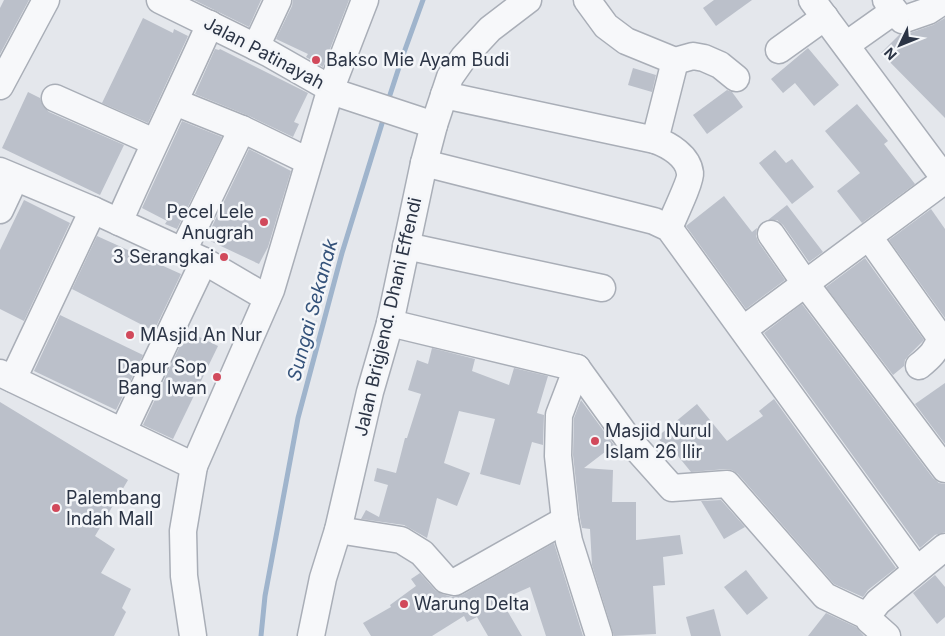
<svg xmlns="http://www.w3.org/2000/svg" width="945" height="636" viewBox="0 0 945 636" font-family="Inter,sans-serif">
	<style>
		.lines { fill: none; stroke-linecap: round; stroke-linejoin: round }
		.stream { stroke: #9fb4cc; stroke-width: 5 }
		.building { fill: #bbc0ca }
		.minor-casing { stroke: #a9aeb7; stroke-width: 29 }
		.minor { stroke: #f7f8fa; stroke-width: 26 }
		.poi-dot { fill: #d1495b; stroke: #f4f6f9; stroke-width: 2 }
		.labels { text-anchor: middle; stroke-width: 5; stroke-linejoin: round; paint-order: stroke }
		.street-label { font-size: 18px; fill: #2b3445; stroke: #f4f6f9 }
		.poi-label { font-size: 18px; fill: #2b3445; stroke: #f4f6f9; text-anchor: start }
		.water-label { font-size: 19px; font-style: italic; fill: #34527a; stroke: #f4f6f9 }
	</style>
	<rect width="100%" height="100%" fill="#e4e7ec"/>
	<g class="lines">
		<g class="stream">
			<path d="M388,101L402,58L423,0"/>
			<path d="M261,636L265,596L298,418L342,253L384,117"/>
		</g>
	</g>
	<g class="building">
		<path d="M4,0H29L0,54V8Z"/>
		<path d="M194,0H261L249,27Z"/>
		<path d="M293,0H349L323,67L306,57L308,54L276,39L292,6Z"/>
		<path d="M714,0H752L716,26L703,8Z"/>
		<path d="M143,18L173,33L174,29L188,36L148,123L102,103Z"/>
		<path d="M945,18V118L881,53L900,34H907L933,25Z"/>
		<path d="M808,48L839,85L814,106L795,83L783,93L771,79Z"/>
		<path d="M215,49L219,50L220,49L308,93L294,122L299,124L293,137L249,116L195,94Z"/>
		<path d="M633,68L656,75L652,92L628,85Z"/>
		<path d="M727,90L732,92L743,107L707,134L693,115Z"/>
		<path d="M28,92L40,98L43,106L49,112L124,145L100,195L2,148Z"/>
		<path d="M857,104L888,141L884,144L915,184L862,223L837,191L860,173L825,131Z"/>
		<path d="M182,121L222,137L177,229L165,224L167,221L142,208Z"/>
		<path d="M249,149L291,171L268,247L259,264L206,239Z"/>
		<path d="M775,150L786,163L792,159L814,187L792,204L759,163Z"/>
		<path d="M724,196L752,232L757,228L756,236L759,243L785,280L746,309L686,226Z"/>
		<path d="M24,200L70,223L24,321L0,309V250Z"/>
		<path d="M787,205L823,252L809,262L783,225L777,220H768Z"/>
		<path d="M931,209L945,229V318L889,240Z"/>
		<path d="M97,236L181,274L154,331L72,289Z"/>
		<path d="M865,258L924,340L909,355L905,360L904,366L893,375L826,287Z"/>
		<path d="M802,304L933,478L939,483L945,484V532L935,535L920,548L764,333Z"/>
		<path d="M60,315L143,355L116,410L34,371Z"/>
		<path d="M187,331L218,346L173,439L143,425Z"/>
		<path d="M432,348L475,359L472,371L509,385L514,368L548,376L537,413L544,415L543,445L532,442L520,485L480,474L495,419L459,411L444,463L470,473L457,506L437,498L427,538L404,525L361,519L366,510L379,517L388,485L374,481L377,468L396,473L405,438H407L421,394L408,390L417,360L428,364Z"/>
		<path d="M945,383V444L915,404Z"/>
		<path d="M774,399L896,568L868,590L863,597L834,584L738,474L732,470L726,469L691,472L673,450L669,452L657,437L697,404L727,441L763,416L759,411Z"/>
		<path d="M581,400L614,445L584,468L613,470L612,502H636V540L680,535L683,554L663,557L665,585L653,586L656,634L614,636L592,565L590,529L582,528L580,518L573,455L574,418Z"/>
		<path d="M0,402L128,480L95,536L115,549L101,573L131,589L122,608L126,612L114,636H0Z"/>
		<path d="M721,500L745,527L724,539L701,501Z"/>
		<path d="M554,543L583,636H546L530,587L501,600L522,636H488L477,617L467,622L464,616L432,636H371L363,623L391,607L390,605L416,586L411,579L420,573L435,590L442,594L452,597L462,595Z"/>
		<path d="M746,570L768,598L747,615L724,587Z"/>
		<path d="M935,575L945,587V617L937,624L913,593Z"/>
		<path d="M714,609L721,636H691L686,617Z"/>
		<path d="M826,613L856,627L864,636H808Z"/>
	</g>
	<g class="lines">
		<defs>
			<g id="minor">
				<path d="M160,0L268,53L340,94L434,125"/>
				<path d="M587,0L606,26L626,41L675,61L693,56L704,58L720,65L736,78"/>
				<path d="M812,0L945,179"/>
				<path d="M886,0L902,20L928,11L945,0"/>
				<path d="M846,45L894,11"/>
				<path d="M256,47L278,0"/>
				<path d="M779,50L825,17"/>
				<path d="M0,86L46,0"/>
				<path d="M444,95L655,140L675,61"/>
				<path d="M55,98L154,142"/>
				<path d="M175,102L242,129L308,161"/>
				<path d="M655,140C669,145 688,156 690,173C691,181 673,218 669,228"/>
				<path d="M424,163L654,221L669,228L916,569"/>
				<path d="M0,171L93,210L204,261L267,298"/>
				<path d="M0,210L15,178"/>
				<path d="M119,222C148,156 180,91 210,24"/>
				<path d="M771,234L805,283L945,469"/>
				<path d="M869,237L940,337C938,350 929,358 919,366"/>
				<path d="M406,246L602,288"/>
				<path d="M183,251L242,129"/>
				<path d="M390,323L577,368L629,440L672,488L727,484L825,596L867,616L869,620L887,636"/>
				<path d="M744,329L945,180"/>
				<path d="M577,368L559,415L558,456L565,520L569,541L599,636"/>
				<path d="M0,373L194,466L271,290L331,88L365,0"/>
				<path d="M13,379L93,210"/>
				<path d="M123,431L204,261"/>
				<path d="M338,530L401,540L422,553L446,580L455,582L565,520"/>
				<path d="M867,616L878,602L945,547"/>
				<path d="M193,636L184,576L183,531L194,466"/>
				<path d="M311,636L323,578L338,530L370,392L390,323L424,163L434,125L450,77L464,57L490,29L528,0"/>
			</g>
		</defs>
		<use href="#minor" class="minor-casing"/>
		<use href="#minor" class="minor"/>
	</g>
	<g class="poi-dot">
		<circle cx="316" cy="60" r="5"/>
		<circle cx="264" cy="222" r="5"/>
		<circle cx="224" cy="257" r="5"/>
		<circle cx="130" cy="335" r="5"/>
		<circle cx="217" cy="377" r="5"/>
		<circle cx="595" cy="441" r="5"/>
		<circle cx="56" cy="508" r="5"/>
		<circle cx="404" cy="604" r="5"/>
	</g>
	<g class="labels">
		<g class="street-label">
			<text transform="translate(264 53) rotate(28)" y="6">Jalan Patinayah</text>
			<text transform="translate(388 317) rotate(-77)" y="6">Jalan Brigjend. Dhani Effendi</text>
		</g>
		<g class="poi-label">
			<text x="326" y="66">Bakso Mie Ayam Budi</text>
			<text x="254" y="218" text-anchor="end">Pecel Lele<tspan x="254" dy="21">Anugrah</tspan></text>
			<text x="214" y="263" text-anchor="end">3 Serangkai</text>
			<text x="140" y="341">MAsjid An Nur</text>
			<text x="207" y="373" text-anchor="end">Dapur Sop<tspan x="207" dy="21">Bang Iwan</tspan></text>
			<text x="605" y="437">Masjid Nurul<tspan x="605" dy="21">Islam 26 Ilir</tspan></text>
			<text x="66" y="504">Palembang<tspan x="66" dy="21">Indah Mall</tspan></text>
			<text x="414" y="610">Warung Delta</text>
		</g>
		<g class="water-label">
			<text transform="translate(312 310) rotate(-75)" y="7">Sungai Sekanak</text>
		</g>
	</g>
	<g transform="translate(900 45) rotate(227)" stroke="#f4f6f9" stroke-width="4" paint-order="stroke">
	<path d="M0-4L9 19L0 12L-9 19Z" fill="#2b3445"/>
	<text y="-8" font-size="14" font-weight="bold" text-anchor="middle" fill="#2b3445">N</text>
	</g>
</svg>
